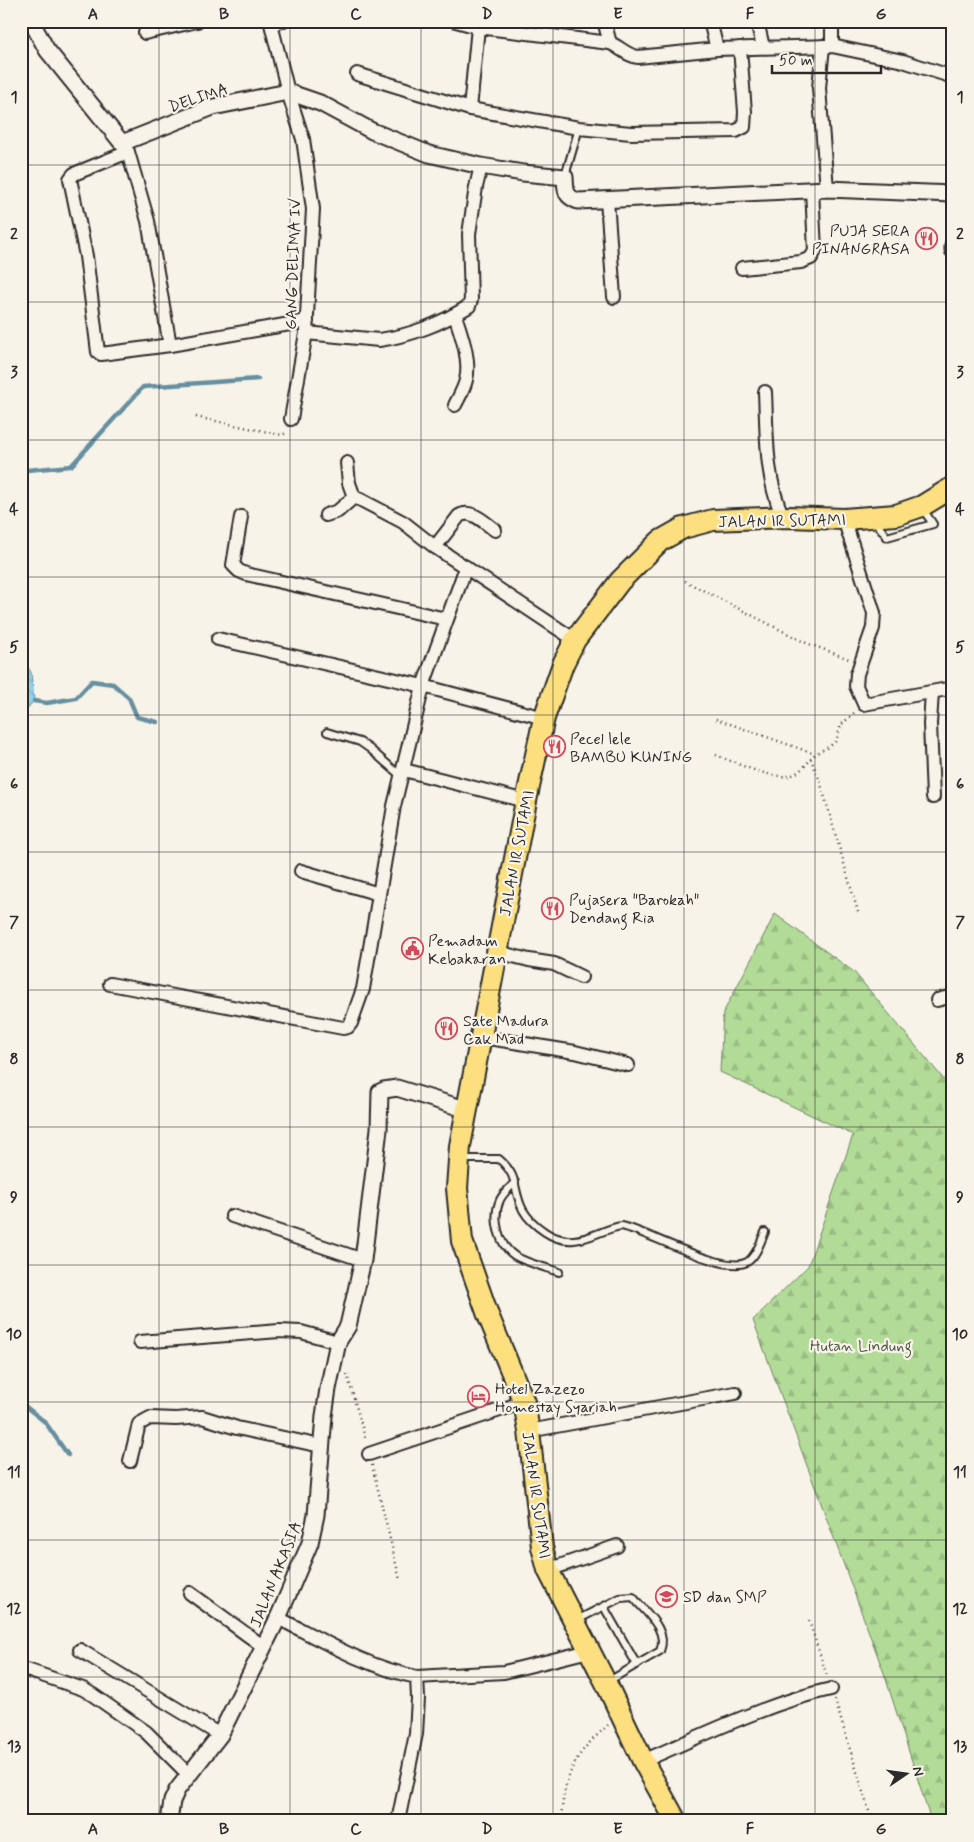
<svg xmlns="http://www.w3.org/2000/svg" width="974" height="1842" viewBox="0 0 974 1842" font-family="Mynerve,sans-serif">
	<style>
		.forest { fill: url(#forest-firs); stroke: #6e8361 }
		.water { fill: url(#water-waves); stroke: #658fa0 }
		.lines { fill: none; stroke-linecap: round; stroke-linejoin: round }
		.stream { stroke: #658fa0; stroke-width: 4.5 }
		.service-casing { stroke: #2b2b2b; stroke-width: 10 }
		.minor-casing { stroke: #2b2b2b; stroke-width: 16 }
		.tertiary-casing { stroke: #2b2b2b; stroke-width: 19 }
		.primary-casing { stroke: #2b2b2b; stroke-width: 24 }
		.path { stroke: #2b2b2b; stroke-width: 2.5; stroke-dasharray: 1 4; stroke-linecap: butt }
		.service { stroke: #f7f3e8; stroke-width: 6 }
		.minor { stroke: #f7f3e8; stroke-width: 12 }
		.tertiary { stroke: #f7f3e8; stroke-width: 15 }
		.primary { stroke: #fce080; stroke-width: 20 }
		.grid { fill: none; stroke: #2b2b2b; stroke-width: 1; stroke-opacity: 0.55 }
		.labels { text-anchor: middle; stroke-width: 4.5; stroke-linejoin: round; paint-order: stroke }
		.street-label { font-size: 16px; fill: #2b2b2b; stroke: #f7f3e8 }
		.poi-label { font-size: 16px; fill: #2b2b2b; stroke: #f7f3e8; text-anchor: start }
		.park-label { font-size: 16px; fill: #4d5746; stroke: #f7f3e8 }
		.neatline { fill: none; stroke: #2b2b2b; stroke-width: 2 }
		.grid-label { font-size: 16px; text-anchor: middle; font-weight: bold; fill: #2b2b2b }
	</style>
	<defs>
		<pattern id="forest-firs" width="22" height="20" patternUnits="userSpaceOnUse" patternTransform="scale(1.25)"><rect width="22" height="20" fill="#b2db97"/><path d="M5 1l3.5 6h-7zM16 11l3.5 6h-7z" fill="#99bc82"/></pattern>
		<pattern id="water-waves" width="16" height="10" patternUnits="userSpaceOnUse" patternTransform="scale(1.25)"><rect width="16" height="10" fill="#8cd2ee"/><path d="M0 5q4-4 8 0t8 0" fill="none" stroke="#79b4cc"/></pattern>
	</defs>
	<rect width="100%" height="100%" fill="#f7f3e8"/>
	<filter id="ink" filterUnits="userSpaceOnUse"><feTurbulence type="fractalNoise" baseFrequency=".02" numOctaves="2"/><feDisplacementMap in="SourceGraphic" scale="10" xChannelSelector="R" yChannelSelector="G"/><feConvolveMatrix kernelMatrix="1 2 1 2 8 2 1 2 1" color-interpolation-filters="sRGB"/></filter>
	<g filter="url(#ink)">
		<path class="forest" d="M775,914L854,972L951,1088L953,1087V1821H931L884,1673L753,1320L808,1266L853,1135L720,1072L723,1013Z"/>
		<path class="water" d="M21,657L31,672L34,701L21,715Z"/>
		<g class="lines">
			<g class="stream">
				<path d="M21,474L27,470L71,466L143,387L258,379"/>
				<path d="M34,701L47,703L76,698L92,681L113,684L129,698L137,717L157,722"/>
				<path d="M21,1403L45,1422L68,1455"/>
			</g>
			<defs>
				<g id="service">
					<path d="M565,176L579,128"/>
					<path d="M875,521L887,537L933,524L922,508"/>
					<path d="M327,732L360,742L370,749L402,777"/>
					<path d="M463,1159H499C520,1177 512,1189 523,1210C528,1219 536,1226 545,1232C554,1238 562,1241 574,1240C591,1239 605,1228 622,1226C649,1232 725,1275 747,1262C756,1257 761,1241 765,1232"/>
					<path d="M515,1182C510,1188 503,1193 500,1200C492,1218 498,1245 515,1256C529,1264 545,1267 559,1272"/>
					<path d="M604,1607L637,1665"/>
					<path d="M577,1620L620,1598L633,1597C646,1613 669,1630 660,1651L607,1682"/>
				</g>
				<g id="minor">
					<path d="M282,21L271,24L288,92L303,139L313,209L306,333L291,419"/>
					<path d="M456,21L478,27L610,43C620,47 627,56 638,57L717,49L832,46L903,61L953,77"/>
					<path d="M604,21L610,43"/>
					<path d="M710,21L717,49"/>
					<path d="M757,21L763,47"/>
					<path d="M145,33L197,21"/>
					<path d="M823,46L819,88L827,189"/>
					<path d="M832,46V21"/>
					<path d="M357,74L470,109L579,128L631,133L736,131L744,127L745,112L740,48"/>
					<path d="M470,109L478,27"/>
					<path d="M124,147L128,152L148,221L170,345"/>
					<path d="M128,152L74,174L70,179L86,256L98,352L101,354L170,345L307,321"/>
					<path d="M607,200L614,297"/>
					<path d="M742,268L801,262L811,258L815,251L812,189"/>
					<path d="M455,315C461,334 471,360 466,380C464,389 459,397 455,405"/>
					<path d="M306,333L379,340C410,336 443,323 469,306L471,300L469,234L476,187L481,166"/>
					<path d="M765,392C767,435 765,477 783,517"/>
					<path d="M347,463L349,483L354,497"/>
					<path d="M326,515L338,511L354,497L361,500L403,522L435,547L575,640"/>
					<path d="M241,517L233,565L239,571L246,574L446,619"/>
					<path d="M844,519L874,613L873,628L857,674L856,686L864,704L953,688"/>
					<path d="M435,547L459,516C471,508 485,523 495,530"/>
					<path d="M218,639L423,686L544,718"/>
					<path d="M932,692L930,724L933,797"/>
					<path d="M404,770L526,801"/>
					<path d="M301,871L379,894"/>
					<path d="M497,952L529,960L554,964L581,977"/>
					<path d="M110,984L343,1028L348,1027L351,1023L363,989L394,806L423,686L466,567"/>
					<path d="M937,1000L953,996"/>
					<path d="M482,1037L575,1052L628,1065"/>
					<path d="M232,1216L363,1260"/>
					<path d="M140,1342L279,1331L301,1332L338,1342"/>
					<path d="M529,1431L735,1393"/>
					<path d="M369,1454L524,1402"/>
					<path d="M130,1461L139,1424L150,1418L176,1419L202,1417L237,1428L321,1446"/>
					<path d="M548,1570L617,1546"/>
					<path d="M190,1593L264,1647"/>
					<path d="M278,1618C322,1640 368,1668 417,1677L418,1698L416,1734L398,1821"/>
					<path d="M80,1650L220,1735"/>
					<path d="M27,1670L83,1689L93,1695L146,1732L189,1775"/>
					<path d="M417,1677L504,1672L589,1651"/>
					<path d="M643,1761C703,1735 768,1703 831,1689"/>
				</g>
				<g id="tertiary">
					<path d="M31,21L47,50L122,143L213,107L288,92L320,103L372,131L429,154L481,166L523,173L565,177C566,190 564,196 578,201L827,189L953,194"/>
					<path d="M953,245V250"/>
					<path d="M169,1821L172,1801L177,1790L220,1735L278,1618L310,1543L316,1515L324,1416L328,1389L338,1342L348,1326L363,1260L379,1129L380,1092L384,1090L397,1088L468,1110"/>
				</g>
				<path id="primary" d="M676,1821L643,1761L606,1683L548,1570L542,1547L529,1431L524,1402L488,1315L462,1241L457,1188L460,1146L526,801L544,718L563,664L575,640L620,581L660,541L683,528L713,520L789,517L844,519L896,515L922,506L953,487"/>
			</defs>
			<use href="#service" class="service-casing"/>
			<use href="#minor" class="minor-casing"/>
			<use href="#tertiary" class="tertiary-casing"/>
			<use href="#primary" class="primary-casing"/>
			<g class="path">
				<path d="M196,417L282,435L288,432"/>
				<path d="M685,581L804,642L849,659"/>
				<path d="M854,713L841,725L836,741L830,746L815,754L811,759L820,781L858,912"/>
				<path d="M716,719L815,754"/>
				<path d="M716,755C733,762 771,779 789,776C798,774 805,766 811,759"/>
				<path d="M347,1374L366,1441"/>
				<path d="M372,1465L400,1580"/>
				<path d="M809,1621L827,1676"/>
				<path d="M835,1700L872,1821"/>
				<path d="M561,1821C562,1798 567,1772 581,1753C588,1743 599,1734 608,1725"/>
			</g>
			<use href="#service" class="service"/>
			<use href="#minor" class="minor"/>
			<use href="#tertiary" class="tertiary"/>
			<use href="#primary" class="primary"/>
		</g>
	</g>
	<path class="grid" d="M159,21V1821M290,21V1821M421,21V1821M553,21V1821M684,21V1821M815,21V1821M21,165H953M21,302H953M21,440H953M21,577H953M21,715H953M21,852H953M21,990H953M21,1127H953M21,1265H953M21,1402H953M21,1540H953M21,1677H953"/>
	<defs>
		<symbol id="restaurant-ring" viewBox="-11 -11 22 22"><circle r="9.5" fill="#f7f3e8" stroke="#d1495b" stroke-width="1.5"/><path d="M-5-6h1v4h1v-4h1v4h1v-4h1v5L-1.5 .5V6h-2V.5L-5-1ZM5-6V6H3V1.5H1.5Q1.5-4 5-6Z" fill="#d1495b"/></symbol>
		<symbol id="civic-ring" viewBox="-11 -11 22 22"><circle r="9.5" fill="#f7f3e8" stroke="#d1495b" stroke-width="1.5"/><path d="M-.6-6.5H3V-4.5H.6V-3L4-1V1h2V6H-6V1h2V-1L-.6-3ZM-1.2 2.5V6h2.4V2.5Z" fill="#d1495b"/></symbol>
		<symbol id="hotel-ring" viewBox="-11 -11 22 22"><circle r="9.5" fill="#f7f3e8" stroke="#d1495b" stroke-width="1.5"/><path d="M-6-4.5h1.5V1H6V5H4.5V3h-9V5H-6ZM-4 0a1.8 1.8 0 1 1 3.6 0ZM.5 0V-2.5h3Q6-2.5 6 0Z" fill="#d1495b"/></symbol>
		<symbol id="school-ring" viewBox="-11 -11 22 22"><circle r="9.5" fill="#f7f3e8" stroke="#d1495b" stroke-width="1.5"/><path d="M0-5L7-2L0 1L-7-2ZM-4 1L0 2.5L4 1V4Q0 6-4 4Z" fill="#d1495b"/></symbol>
	</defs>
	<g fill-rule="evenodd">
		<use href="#restaurant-ring" x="914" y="226" width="25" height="25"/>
		<use href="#restaurant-ring" x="542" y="734" width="25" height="25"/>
		<use href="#restaurant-ring" x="540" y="896" width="25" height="25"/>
		<use href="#civic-ring" x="400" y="936" width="25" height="25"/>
		<use href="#restaurant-ring" x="434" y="1016" width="25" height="25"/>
		<use href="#hotel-ring" x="466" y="1384" width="25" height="25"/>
		<use href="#school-ring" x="654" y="1584" width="25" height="25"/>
	</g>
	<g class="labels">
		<g class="street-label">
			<text transform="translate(198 97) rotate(-18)" y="6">DELIMA</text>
			<text transform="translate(292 264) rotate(-88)" y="6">GANG DELIMA IV</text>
			<text transform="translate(782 520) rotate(-1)" y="6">JALAN IR SUTAMI</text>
			<text transform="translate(516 853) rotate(-79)" y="6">JALAN IR SUTAMI</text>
			<text transform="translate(537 1495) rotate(82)" y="6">JALAN IR SUTAMI</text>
			<text transform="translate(275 1574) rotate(-68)" y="6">JALAN AKASIA</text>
		</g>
		<g class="poi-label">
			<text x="910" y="236" text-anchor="end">PUJA SERA<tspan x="910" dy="18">PINANGRASA</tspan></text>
			<text x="570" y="744">Pecel lele<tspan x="570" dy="18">BAMBU KUNING</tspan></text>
			<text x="569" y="905">Pujasera "Barokah"<tspan x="569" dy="18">Dendang Ria</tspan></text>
			<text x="428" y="946">Pemadam<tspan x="428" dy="18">Kebakaran</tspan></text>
			<text x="463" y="1026">Sate Madura<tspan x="463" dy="18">Cak Mad</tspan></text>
			<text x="495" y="1394">Hotel Zazezo<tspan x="495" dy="18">Homestay Syariah</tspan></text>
			<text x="683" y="1602">SD dan SMP</text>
		</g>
		<g class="park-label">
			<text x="861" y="1351">Hutan Lindung</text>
		</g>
	</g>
	<rect width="974" height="1842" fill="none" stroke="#f7f3e8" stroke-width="55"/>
	<g transform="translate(906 1774) rotate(77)" stroke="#f7f3e8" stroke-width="4" paint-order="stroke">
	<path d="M0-4L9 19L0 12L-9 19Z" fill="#2b2b2b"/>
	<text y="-8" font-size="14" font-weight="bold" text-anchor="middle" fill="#2b2b2b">N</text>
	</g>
	<path d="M772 65v8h109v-8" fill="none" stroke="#2b2b2b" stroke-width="2.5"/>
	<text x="779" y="65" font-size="15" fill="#2b2b2b" stroke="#f7f3e8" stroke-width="4" paint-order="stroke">50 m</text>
	<rect x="28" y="28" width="918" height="1786" class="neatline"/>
	<g class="grid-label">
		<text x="93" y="19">A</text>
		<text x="224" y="19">B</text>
		<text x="356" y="19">C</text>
		<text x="487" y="19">D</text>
		<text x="618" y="19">E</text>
		<text x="750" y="19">F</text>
		<text x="881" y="19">G</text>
		<text x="14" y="102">1</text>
		<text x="960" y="102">1</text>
		<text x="14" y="239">2</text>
		<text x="960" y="239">2</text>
		<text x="14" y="377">3</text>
		<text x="960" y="377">3</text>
		<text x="14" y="514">4</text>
		<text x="960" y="514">4</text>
		<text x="14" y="652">5</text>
		<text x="960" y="652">5</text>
		<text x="14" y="789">6</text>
		<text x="960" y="789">6</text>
		<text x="14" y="927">7</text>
		<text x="960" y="927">7</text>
		<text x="14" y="1064">8</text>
		<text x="960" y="1064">8</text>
		<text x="14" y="1202">9</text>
		<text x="960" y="1202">9</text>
		<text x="14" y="1339">10</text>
		<text x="960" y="1339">10</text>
		<text x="14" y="1477">11</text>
		<text x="960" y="1477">11</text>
		<text x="14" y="1614">12</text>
		<text x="960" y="1614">12</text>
		<text x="14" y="1751">13</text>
		<text x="960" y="1751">13</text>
		<text x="93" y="1834">A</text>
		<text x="224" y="1834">B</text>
		<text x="356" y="1834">C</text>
		<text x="487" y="1834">D</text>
		<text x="618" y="1834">E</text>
		<text x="750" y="1834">F</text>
		<text x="881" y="1834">G</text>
	</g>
</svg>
